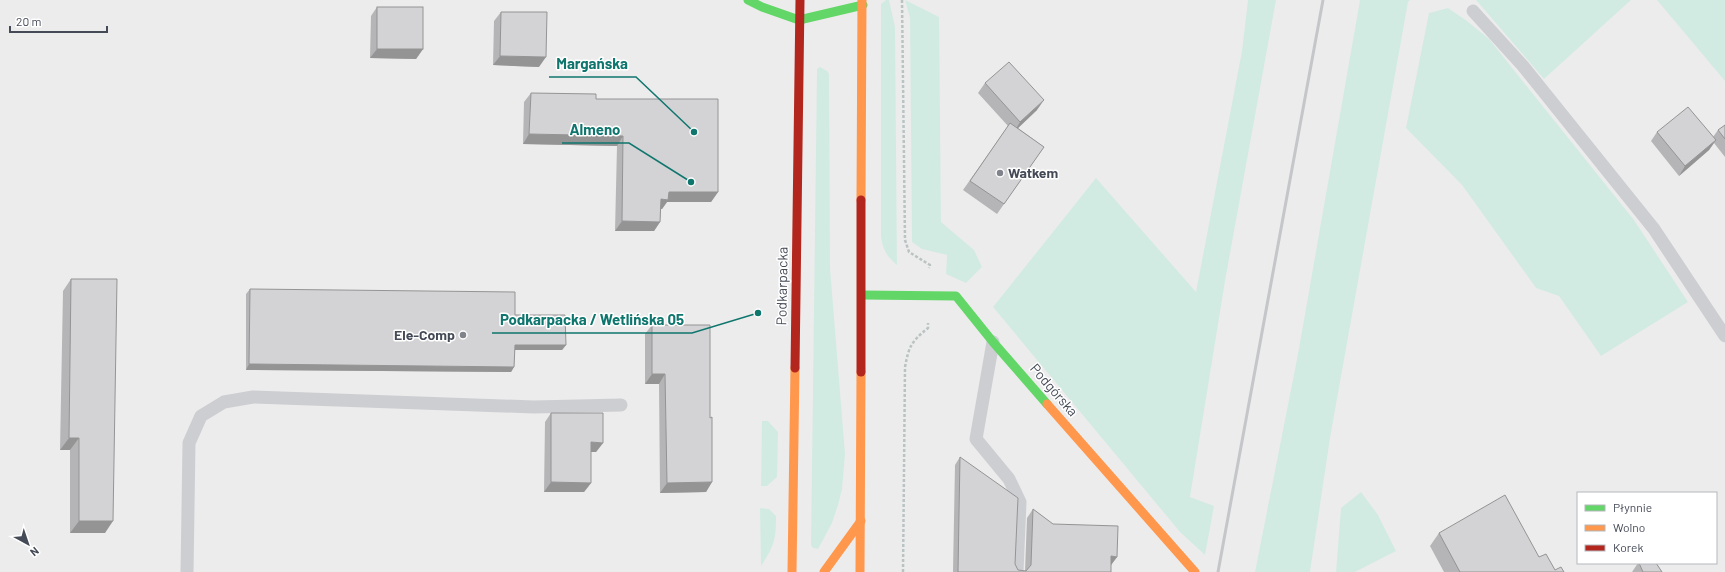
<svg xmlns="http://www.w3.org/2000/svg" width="1725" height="572" viewBox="0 0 1725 572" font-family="Barlow,sans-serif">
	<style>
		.green { fill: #d2ebe2 }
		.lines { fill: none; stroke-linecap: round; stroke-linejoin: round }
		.path { stroke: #b8c3c2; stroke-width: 2.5; stroke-dasharray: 3 2; stroke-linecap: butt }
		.lane { stroke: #cdced2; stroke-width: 13 }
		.fast { stroke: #63d668; stroke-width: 9 }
		.slow { stroke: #ff974d; stroke-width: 9 }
		.jam { stroke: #b3261e; stroke-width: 9 }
		.rail { stroke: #c5c6c9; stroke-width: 3 }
		.wall { fill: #b5b5b7 }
		.shaded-wall { fill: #949495 }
		.building { fill: #d3d3d5; stroke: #949495 }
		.poi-dot { fill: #80838b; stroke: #fff; stroke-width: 1.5 }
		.labels { text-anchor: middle; stroke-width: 3; stroke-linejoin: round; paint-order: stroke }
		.poi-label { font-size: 14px; font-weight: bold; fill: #454a57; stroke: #fff; text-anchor: start }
		.street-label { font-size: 14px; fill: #454a57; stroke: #fff }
		.leader { fill: none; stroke: #0f766e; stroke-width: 1.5 }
		.callout-dot { fill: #0f766e; stroke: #fff; stroke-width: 1.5 }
		.callout-label { font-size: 15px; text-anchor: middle; font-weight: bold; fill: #0f766e; stroke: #fff; stroke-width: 3; stroke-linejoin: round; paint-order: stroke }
	</style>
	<rect width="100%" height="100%" fill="#edecec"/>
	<g class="green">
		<path d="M886,0H889L895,27L897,265C887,257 883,250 881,237V4Z"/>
		<path d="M905,0L939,17L941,222L974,250L982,267L966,283L946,274L947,255L922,249L912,242L910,18Z"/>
		<path d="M1248,0H1276L1225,281L1190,497L1214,506L1205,555L1180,532L993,307L1096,178L1196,292L1242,51Z"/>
		<path d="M1360,0H1410L1408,2L1330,438L1310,572H1255L1298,354Z"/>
		<path d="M1476,0H1631L1544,79Z"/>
		<path d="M1657,0H1725V81Z"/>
		<path d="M1448,8L1467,21L1489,39L1634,220L1688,302L1601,356L1559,296L1536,288L1462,185L1406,128L1429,13Z"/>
		<path d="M820,67L827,71L829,74L830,268L845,454L842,489L838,505L832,523L818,549L813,548L811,545L817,69Z"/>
		<path d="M762,421H768L778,432L777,477L767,486H761Z"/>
		<path d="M1361,492L1378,515L1396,551L1355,572H1336L1341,508Z"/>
		<path d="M760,508L769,509L776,516C776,540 774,546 761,566Z"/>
	</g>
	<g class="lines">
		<g class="path">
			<path d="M902,0L905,240L909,252L930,265L929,268"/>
			<path d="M903,572L905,367C909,346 911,342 928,328V323"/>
		</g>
		<g class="lane">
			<path d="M1473,11L1523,66L1654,229L1725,336"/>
			<path d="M993,342L976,439L1009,479L1020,502L1017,572"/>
			<path d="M187,572L189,443L201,416L224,402L253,397L534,407L621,405"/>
		</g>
		<g class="fast">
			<path d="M748,0L762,7L799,20L863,5"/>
			<path d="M862,295L956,296L993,342L1047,404"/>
		</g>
		<g class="slow">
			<path d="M861,200L862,0"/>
			<path d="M1047,404L1195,572"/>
			<path d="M792,572L795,368"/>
			<path d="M824,572L861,521"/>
			<path d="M860,572L861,372"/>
		</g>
		<g class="jam">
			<path d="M795,368L800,0"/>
			<path d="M861,372V200"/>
		</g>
		<path class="rail" d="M1218,572L1323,0"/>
	</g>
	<g class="wall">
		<path d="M377,7L423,49L416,59L370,58L371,16Z"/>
		<path d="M501,12L539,67L493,65L494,21Z"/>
		<path d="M985,83L1037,110L1018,128L1044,147L997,214L963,190L1008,126L978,93Z"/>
		<path d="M531,93L596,99L718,192L711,202H667L662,209H661L660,222L654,231H615L617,146L523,144L524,102Z"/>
		<path d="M1725,125V157L1714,143L1709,150L1679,176L1651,141L1657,132L1713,137L1718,130Z"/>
		<path d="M71,279L105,533H70V450H60L63,291Z"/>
		<path d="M250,289L566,345L562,350H515L514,367L511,372L246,370V294Z"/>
		<path d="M652,325L710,418L712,482L706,492L660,493L659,384H645V334Z"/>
		<path d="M551,413L603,443L596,452H591V483L584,492H544L545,422Z"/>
		<path d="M960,457L1018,570L1025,571L1027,518L1033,509L1053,524L1117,557L1111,565V572H953L955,465Z"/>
		<path d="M1439,533L1539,557L1555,570L1564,572H1444L1430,546Z"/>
		<path d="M1638,563H1656L1662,572H1632Z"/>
	</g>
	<g class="shaded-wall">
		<path d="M377,49H423L416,59L370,58Z"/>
		<path d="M500,56L546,57L539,67L493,65Z"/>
		<path d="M1044,100L1037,110L1014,132L1020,122Z"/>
		<path d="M529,134L623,136L617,146L523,144Z"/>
		<path d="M1716,140L1709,150L1679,176L1685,166Z"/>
		<path d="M669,192H718L711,202H667L662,209H654L661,199Z"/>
		<path d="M622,221L660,222L654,231H615Z"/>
		<path d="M515,345H566L562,350H511Z"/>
		<path d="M249,364L514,367L511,372L246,370Z"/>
		<path d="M652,374H665L659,384H645Z"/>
		<path d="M69,438H79L70,450H60Z"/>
		<path d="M591,442L603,443L596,452H585Z"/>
		<path d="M551,482L591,483L584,492H544Z"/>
		<path d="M712,482L706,492L660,493L667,483Z"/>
		<path d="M79,521H113L105,533H70Z"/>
		<path d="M1111,556L1117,557L1111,565Z"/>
	</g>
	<g class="building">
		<rect x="377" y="7" width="46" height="42"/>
		<path d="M501,12H547L546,57L500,56Z"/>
		<path d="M1009,62L1044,100L1020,122L985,83Z"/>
		<path d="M531,93L596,94V99H718V192H669L668,200L661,199L660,222L622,221L623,136L529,134Z"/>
		<path d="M1688,107L1716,140L1685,166L1657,132Z"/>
		<path d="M1010,123L1044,147L1004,204L970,181Z"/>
		<path d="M1725,125V139L1718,130Z"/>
		<path d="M71,279H117L113,521H79V438H69Z"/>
		<path d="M250,289L515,292V315H565L566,345H515L514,367L249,364Z"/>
		<path d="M652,325H710V418L712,417V482L667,483L665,374H652Z"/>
		<path d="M551,413H603V443L591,442V483L551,482Z"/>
		<path d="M960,457L1018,498L1015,564L1018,570L1026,571L1031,565L1033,509L1053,524L1118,526L1117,557L1111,556V572H958Z"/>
		<path d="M1505,495L1539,557L1546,554L1555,570L1561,567L1564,572H1460L1439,533Z"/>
		<path d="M1639,563H1656L1662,572H1643Z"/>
	</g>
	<g class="poi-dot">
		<circle cx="1000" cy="173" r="4"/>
		<circle cx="463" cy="335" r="4"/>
	</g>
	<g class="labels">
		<g class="poi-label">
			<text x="1008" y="178">Watkem</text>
			<text x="455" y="340" text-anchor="end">Ele-Comp</text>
		</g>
		<g class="street-label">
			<text transform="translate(782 286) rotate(-89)" y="5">Podkarpacka</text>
			<text transform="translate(1054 390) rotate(49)" y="5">Podgórska</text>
		</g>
	</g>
	<path class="leader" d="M694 132L636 77H549M691 182L629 143H562M758 313L692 333H492"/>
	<g class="callout-dot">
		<circle cx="694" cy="132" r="4"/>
		<circle cx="691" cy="182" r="4"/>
		<circle cx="758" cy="313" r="4"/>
	</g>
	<g class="callout-label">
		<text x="592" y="69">Margańska</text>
		<text x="595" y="135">Almeno</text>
		<text x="592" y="325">Podkarpacka / Wetlińska 05</text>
	</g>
	<rect x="1577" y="492" width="140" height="72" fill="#ffffff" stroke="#b5b7bc"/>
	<rect x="1585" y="505" width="20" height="6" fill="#63d668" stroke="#b5b7bc"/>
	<text x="1613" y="512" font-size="12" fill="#454a57">Płynnie</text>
	<rect x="1585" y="525" width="20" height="6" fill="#ff974d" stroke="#b5b7bc"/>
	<text x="1613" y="532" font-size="12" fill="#454a57">Wolno</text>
	<rect x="1585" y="545" width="20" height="6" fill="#b3261e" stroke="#b5b7bc"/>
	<text x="1613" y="552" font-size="12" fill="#454a57">Korek</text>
	<g transform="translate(28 544) rotate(140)" stroke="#ffffff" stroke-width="3" paint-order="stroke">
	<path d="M0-3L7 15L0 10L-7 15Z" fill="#454a57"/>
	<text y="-6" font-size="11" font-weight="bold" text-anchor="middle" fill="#454a57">N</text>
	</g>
	<path d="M10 26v6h97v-6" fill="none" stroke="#454a57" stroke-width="2"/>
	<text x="16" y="26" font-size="12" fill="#454a57" stroke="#ffffff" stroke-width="3" paint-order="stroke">20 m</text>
</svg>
